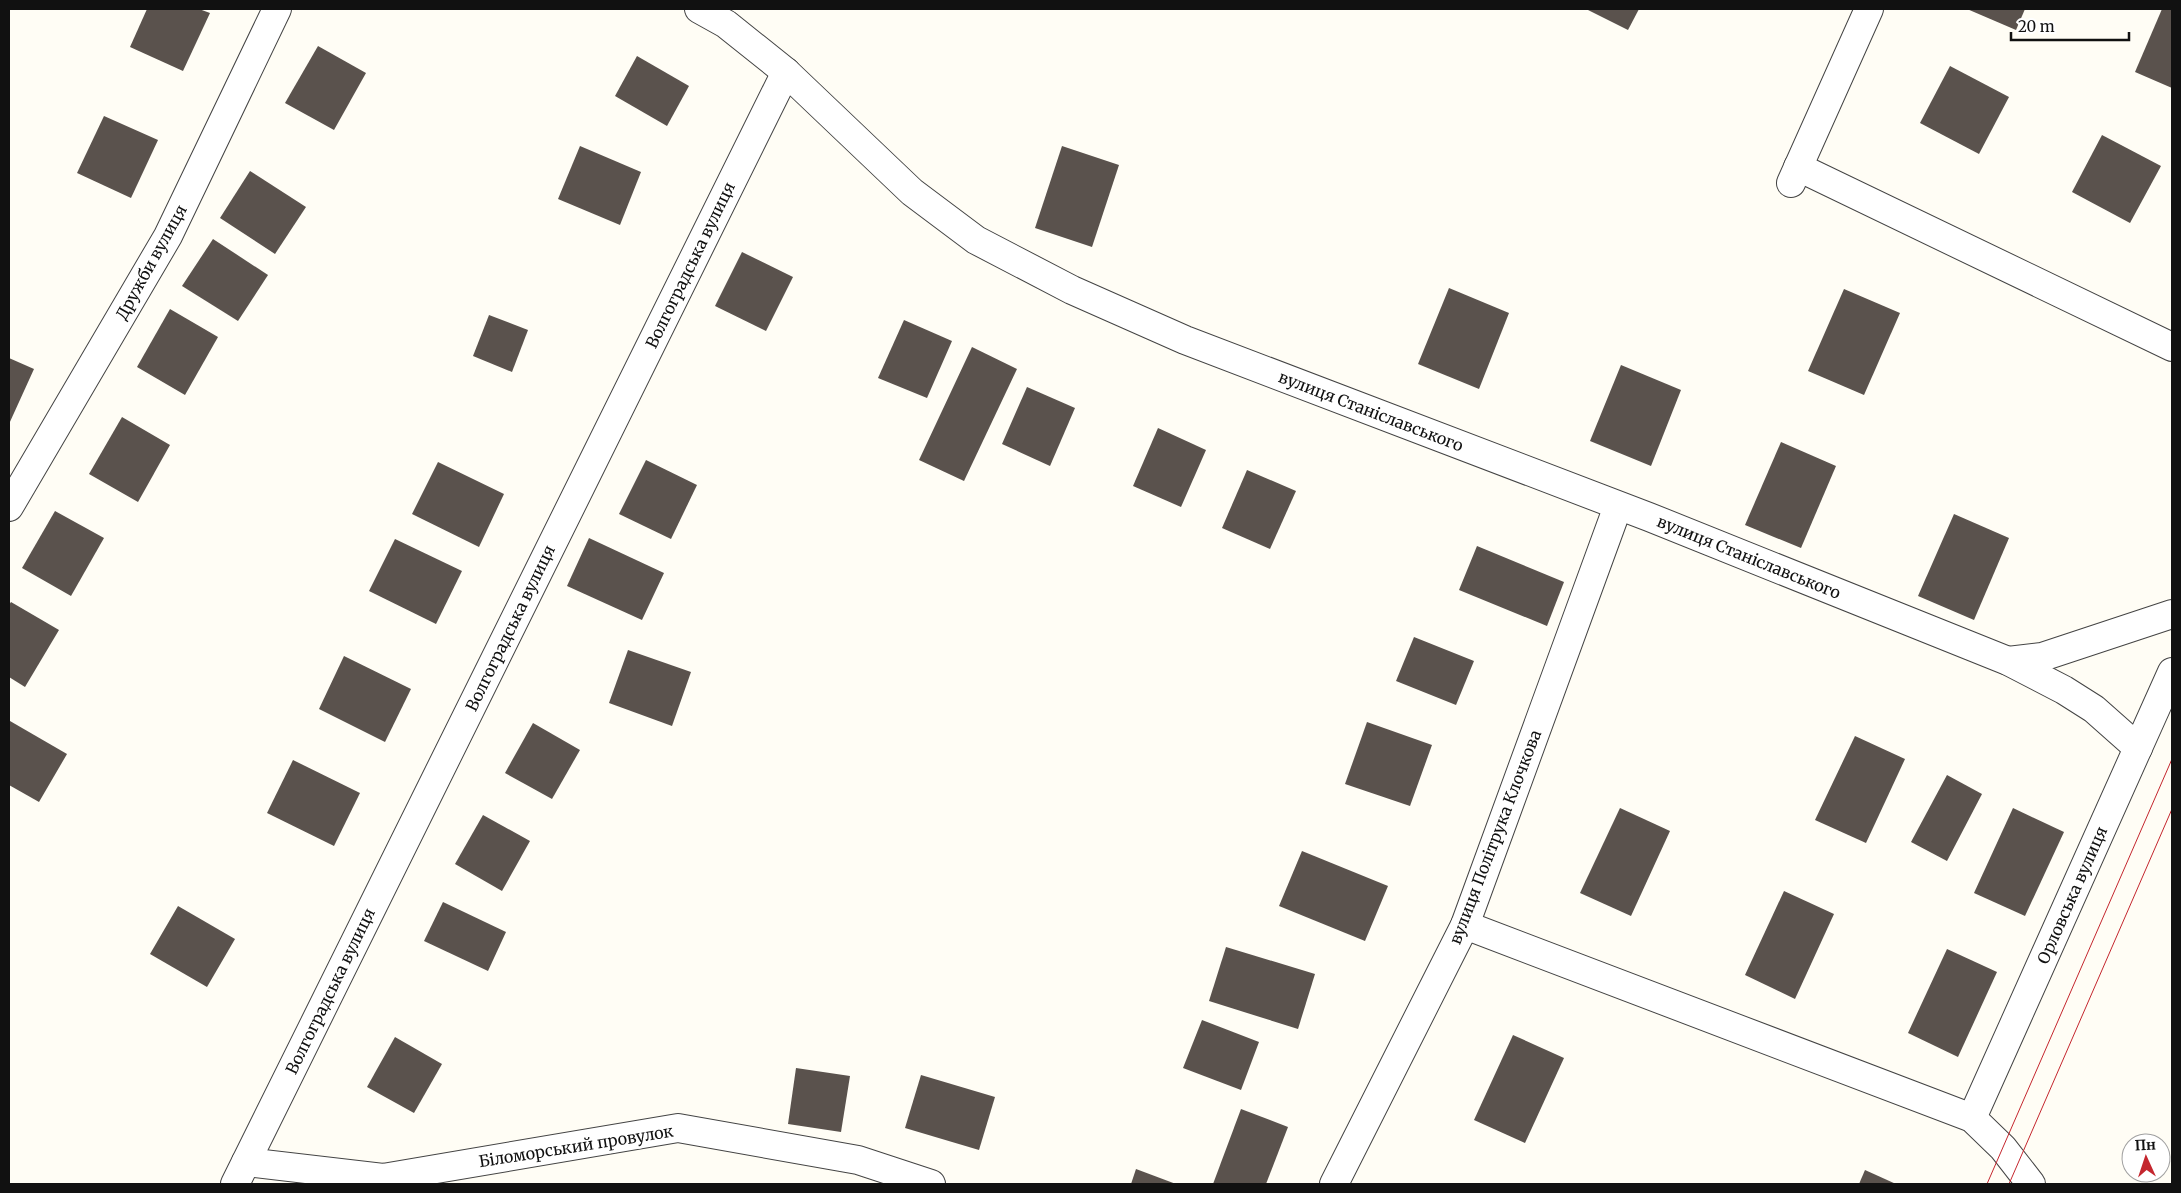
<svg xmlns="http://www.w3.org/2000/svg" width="2181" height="1193" viewBox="0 0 2181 1193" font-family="Merriweather,serif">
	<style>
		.building { fill: #5a524d }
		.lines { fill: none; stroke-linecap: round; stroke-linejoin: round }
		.street-casing { stroke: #444; stroke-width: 30 }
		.street { stroke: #fff; stroke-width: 28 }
		.tram { stroke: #c4262e; stroke-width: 1 }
		.labels { text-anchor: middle; stroke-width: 5; stroke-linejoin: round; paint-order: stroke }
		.street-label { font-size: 16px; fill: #111; stroke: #fff }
	</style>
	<rect width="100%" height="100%" fill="#fffdf5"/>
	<g class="building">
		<path d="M147,9H199L210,13L183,71L130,47Z"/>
		<path d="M1586,9H1639L1628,30Z"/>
		<path d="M1967,9H2025L2016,30Z"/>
		<path d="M2162,9H2172V88L2135,72Z"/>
		<path d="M318,46L366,73L334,130L285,103Z"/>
		<path d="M637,56L689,86L667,126L615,96Z"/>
		<path d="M1950,66L2009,97L1979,154L1920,123Z"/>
		<path d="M104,116L158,140L131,198L77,173Z"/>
		<path d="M2102,135L2161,166L2130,223L2072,192Z"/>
		<path d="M580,146L641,172L620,225L558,199Z"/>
		<path d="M1062,146L1119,165L1092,247L1035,228Z"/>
		<path d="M250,171L306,207L275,254L220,218Z"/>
		<path d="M213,239L268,275L238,321L182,286Z"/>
		<path d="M742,252L793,277L766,331L715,306Z"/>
		<path d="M1449,288L1509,313L1479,389L1418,364Z"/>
		<path d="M1844,289L1900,313L1864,395L1808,371Z"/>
		<path d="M170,309L218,337L185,395L137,367Z"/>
		<path d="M489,315L528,330L512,372L473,356Z"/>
		<path d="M904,320L952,341L927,398L878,378Z"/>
		<path d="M972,347L1017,369L964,481L919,460Z"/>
		<path d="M9,358L34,369L9,424Z"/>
		<path d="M1621,365L1681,390L1651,466L1590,441Z"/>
		<path d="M1027,387L1075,408L1050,466L1002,444Z"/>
		<path d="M122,417L170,445L138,502L89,474Z"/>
		<path d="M1158,428L1206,450L1181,507L1133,486Z"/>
		<path d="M1781,442L1836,466L1801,548L1745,525Z"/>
		<path d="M646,460L697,485L671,539L619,514Z"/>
		<path d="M438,462L504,494L479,547L412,514Z"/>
		<path d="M1247,470L1296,491L1270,549L1222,528Z"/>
		<path d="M55,511L104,538L71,596L22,568Z"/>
		<path d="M1954,514L2009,538L1974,620L1918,596Z"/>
		<path d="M589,538L664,573L642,620L567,586Z"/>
		<path d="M395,539L462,571L436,624L369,591Z"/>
		<path d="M1477,546L1564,582L1547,626L1459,590Z"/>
		<path d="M11,602L59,630L25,687L9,677V605Z"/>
		<path d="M1414,637L1474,661L1456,705L1396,681Z"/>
		<path d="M628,650L691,672L672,726L609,703Z"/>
		<path d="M344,656L411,689L385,742L319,709Z"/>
		<path d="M10,721L67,754L39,802L9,785Z"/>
		<path d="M1367,722L1432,745L1410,806L1345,784Z"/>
		<path d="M533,723L580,750L552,799L505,773Z"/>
		<path d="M1855,736L1905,759L1866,843L1815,820Z"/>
		<path d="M293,760L360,793L334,846L267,813Z"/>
		<path d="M1947,775L1982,794L1947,861L1911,842Z"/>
		<path d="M1620,808L1670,831L1631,916L1580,893Z"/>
		<path d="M2013,808L2064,832L2025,916L1974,893Z"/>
		<path d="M483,815L530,841L502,891L455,864Z"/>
		<path d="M1302,851L1388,886L1365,941L1279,906Z"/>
		<path d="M1784,891L1834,914L1795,999L1745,975Z"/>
		<path d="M443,902L506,932L488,971L424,941Z"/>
		<path d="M178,906L235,939L207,987L150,954Z"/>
		<path d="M1226,947L1315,974L1298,1029L1209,1001Z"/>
		<path d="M1947,949L1997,972L1958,1057L1908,1033Z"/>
		<path d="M1202,1020L1259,1042L1241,1090L1183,1068Z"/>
		<path d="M1513,1035L1564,1058L1525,1143L1474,1120Z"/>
		<path d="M395,1037L442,1064L414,1113L367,1087Z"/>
		<path d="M796,1068L850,1076L841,1132L788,1124Z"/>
		<path d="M921,1075L995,1097L979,1150L905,1128Z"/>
		<path d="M1241,1109L1288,1127L1266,1184H1213Z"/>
		<path d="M1136,1169L1176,1184H1131Z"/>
		<path d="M1865,1170L1896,1184H1859Z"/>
	</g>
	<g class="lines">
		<defs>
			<g id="street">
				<path d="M699,9L726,24L786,72L912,192L976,240L1072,290L1185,340L1649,517L2008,661L2064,690L2094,709L2138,748"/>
				<path d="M1798,167L2172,347"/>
				<path d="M1791,183L1869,9"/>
				<path d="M9,507L168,236L277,9"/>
				<path d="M2008,661L2042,657L2172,614"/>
				<path d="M1465,925L1972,1118L2003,1148L2031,1184"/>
				<path d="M1972,1118L2172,672"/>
				<path d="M246,1162L383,1178L678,1128L858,1160L931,1184"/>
				<path d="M235,1184L786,72"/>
				<path d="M1334,1184L1465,925L1618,506"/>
			</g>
		</defs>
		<use href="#street" class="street-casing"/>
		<use href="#street" class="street"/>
		<g class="tram">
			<path d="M1987,1184L2172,759"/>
			<path d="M2009,1184L2172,809"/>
		</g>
	</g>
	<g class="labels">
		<g class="street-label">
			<text transform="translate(151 262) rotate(-61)" y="6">Дружби вулиця</text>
			<text transform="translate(690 265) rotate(-64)" y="6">Волгоградська вулиця</text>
			<text transform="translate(1371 411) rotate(21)" y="6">вулиця Станіславського</text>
			<text transform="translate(1749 557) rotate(22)" y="6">вулиця Станіславського</text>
			<text transform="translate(510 628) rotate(-64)" y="6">Волгоградська вулиця</text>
			<text transform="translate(1495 837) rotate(-69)" y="6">вулиця Політрука Клочкова</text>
			<text transform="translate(2072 895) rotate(-66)" y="6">Орловська вулиця</text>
			<text transform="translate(330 991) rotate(-64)" y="6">Волгоградська вулиця</text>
			<text transform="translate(576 1146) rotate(-9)" y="6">Біломорський провулок</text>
		</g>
	</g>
	<rect width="2181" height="1193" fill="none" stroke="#111111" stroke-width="20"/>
	<g transform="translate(2146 1158) rotate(357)"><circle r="24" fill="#ffffff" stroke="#a0a0a0"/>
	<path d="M0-4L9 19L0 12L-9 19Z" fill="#c4262e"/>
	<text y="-8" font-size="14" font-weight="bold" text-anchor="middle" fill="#111111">Пн</text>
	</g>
	<path d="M2011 32v8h118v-8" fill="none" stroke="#111111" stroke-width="2.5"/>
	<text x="2018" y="32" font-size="15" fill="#111111" stroke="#ffffff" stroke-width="4" paint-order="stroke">20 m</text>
</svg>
